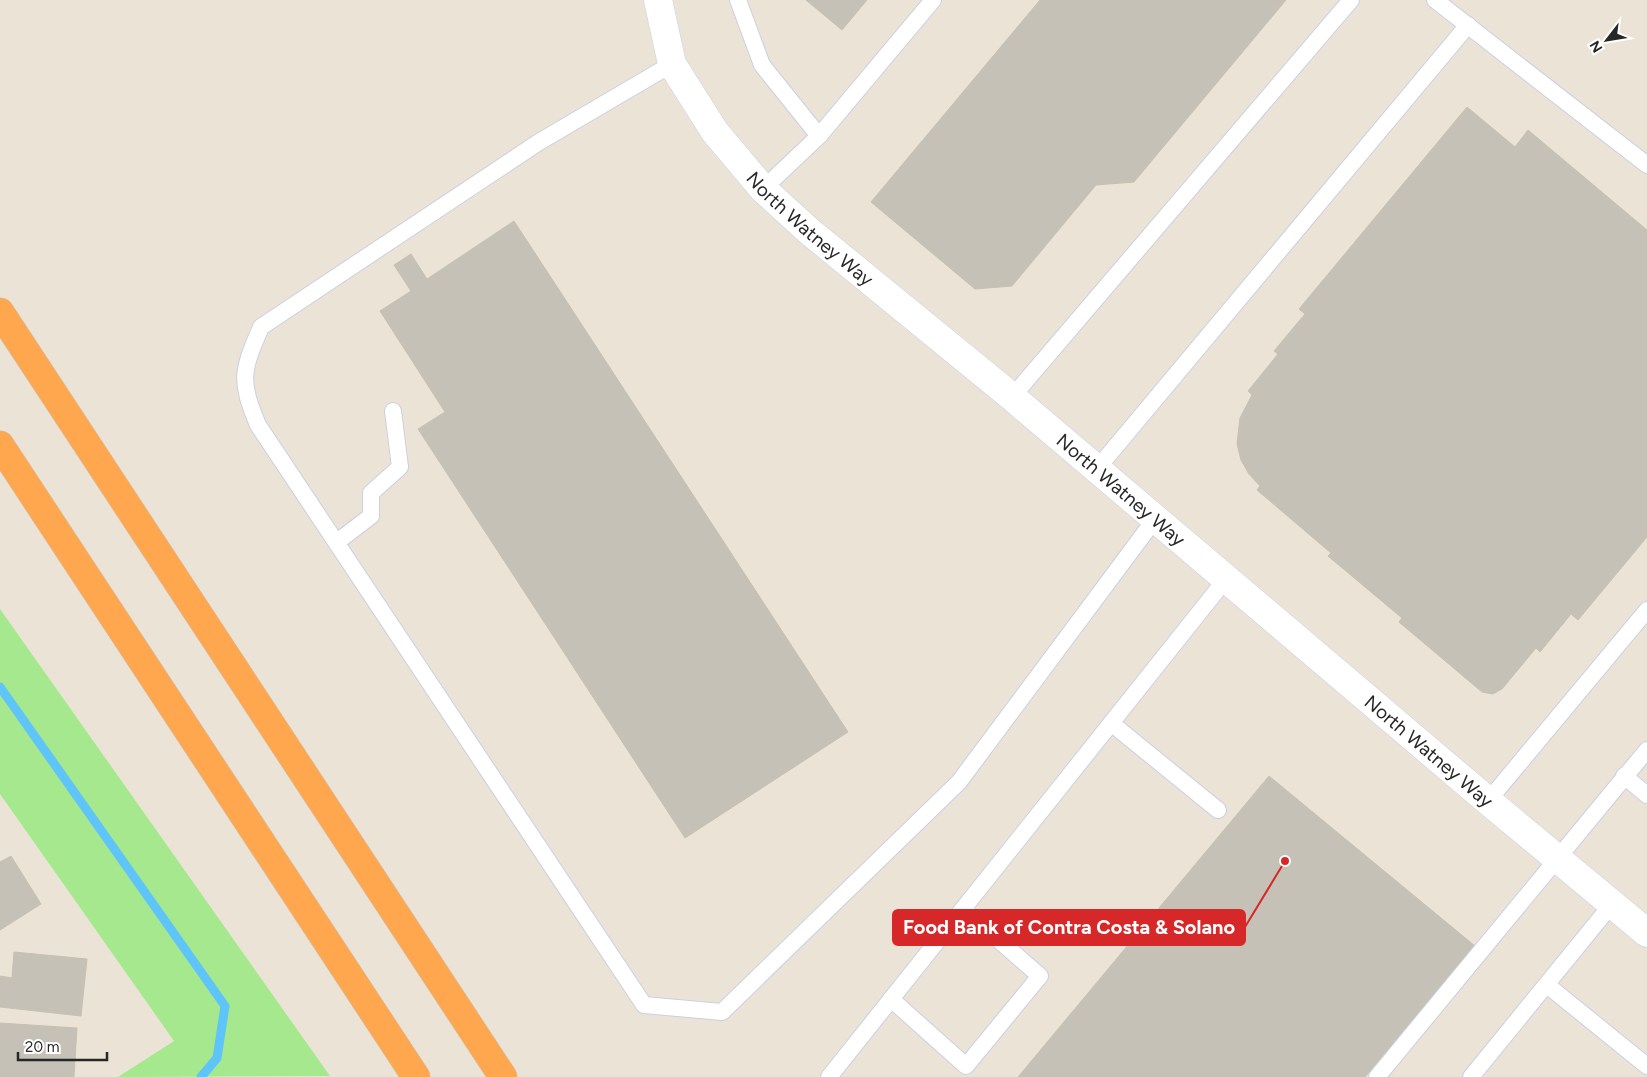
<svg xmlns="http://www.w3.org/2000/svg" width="1647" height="1077" viewBox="0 0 1647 1077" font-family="Figtree,sans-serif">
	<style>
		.green { fill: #a6e88d }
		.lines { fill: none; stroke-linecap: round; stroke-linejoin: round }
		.stream { stroke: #5fc5f8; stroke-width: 9 }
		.building { fill: #c6c1b7; stroke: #c6c0b1 }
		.service-casing { stroke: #cccee2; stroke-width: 18 }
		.minor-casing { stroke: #cccee2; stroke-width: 29 }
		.motorway-casing { stroke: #c7c7c7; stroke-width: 29 }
		.service { stroke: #fff; stroke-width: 16 }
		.minor { stroke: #fff; stroke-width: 28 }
		.motorway { stroke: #ffa74e; stroke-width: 28 }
		.labels { text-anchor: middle; stroke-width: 4.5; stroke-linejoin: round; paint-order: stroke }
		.street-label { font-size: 19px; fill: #272727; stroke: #fff }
		.leader { fill: none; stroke: #d62828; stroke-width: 2 }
		.callout-dot { fill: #d62828; stroke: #fff; stroke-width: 2 }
		.callout { fill: #d62828; stroke: #d62828; stroke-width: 2 }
		.callout-label { font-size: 20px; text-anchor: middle; font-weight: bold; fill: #fff }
	</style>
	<rect width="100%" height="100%" fill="#ebe4d6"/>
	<path class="green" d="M0,609L330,1076L118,1077L174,1041L0,794Z"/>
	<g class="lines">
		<path class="stream" d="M0,687L225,1006L217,1058L201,1077"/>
	</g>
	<g class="building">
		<path d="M806,0H867L842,30Z"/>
		<path d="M1040,0H1286L1134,182L1096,185L1012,286L975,289L871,202Z"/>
		<path d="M1467,107L1515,147L1528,130L1647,230V537L1578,620L1571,614L1540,652L1536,648L1502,689L1493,694L1482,692L1399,622L1402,618L1328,556L1331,553L1257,490L1260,486L1249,474L1241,460L1237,444L1240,418L1252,395L1248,391L1278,354L1274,351L1305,314L1299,309Z"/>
		<path d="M514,221L848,732L685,838L418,429L445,412L380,311L411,291L394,265L411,254L427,279Z"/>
		<path d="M1269,776L1475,946L1365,1077H1018Z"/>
		<path d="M11,856L41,904L0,930V862Z"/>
		<path d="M14,952L87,959L81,1016L0,1007V976L12,978Z"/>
		<path d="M0,1023L77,1028L74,1077H0Z"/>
	</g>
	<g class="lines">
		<defs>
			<g id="service">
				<path d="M738,0L762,65L819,136L763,189"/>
				<path d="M1435,0L1647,165"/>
				<path d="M672,64L539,142L261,327C242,371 239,380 258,425L644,1005L722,1012L959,782L1155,519"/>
				<path d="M819,136L933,0"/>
				<path d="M1012,397L1351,0"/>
				<path d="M1096,470L1468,25"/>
				<path d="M337,542L371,516V493L400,467L393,411"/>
				<path d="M1111,723L1218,810"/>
				<path d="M1624,776L1647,795"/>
				<path d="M1488,801L1647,610"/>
				<path d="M1547,985L1647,1066"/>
				<path d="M891,999L966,1066L1040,976L963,909"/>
				<path d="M829,1077L1226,579"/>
				<path d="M1377,1077L1647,750"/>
				<path d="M1471,1077L1612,904"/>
			</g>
			<g id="minor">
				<path id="s1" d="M658,0L672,64L715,132L763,189L809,231L1012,397L1488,801L1647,933"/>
			</g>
			<g id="motorway">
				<path d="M0,312L503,1077"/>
				<path d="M0,445L416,1077"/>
			</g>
		</defs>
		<use href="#service" class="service-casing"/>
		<use href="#minor" class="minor-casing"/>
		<use href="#motorway" class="motorway-casing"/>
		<use href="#service" class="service"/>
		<use href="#minor" class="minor"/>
		<use href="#motorway" class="motorway"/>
	</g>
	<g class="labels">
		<g class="street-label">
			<text dy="7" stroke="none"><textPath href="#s1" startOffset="282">North Watney Way</textPath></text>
			<text dy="7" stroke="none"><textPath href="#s1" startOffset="688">North Watney Way</textPath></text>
			<text dy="7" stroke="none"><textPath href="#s1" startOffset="1092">North Watney Way</textPath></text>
		</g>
	</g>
	<path class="leader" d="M1285 861L1245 927"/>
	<circle class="callout-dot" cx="1285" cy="861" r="5"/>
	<rect class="callout" x="893" y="910" width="352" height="35" rx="5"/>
	<g class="callout-label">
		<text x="1069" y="934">Food Bank of Contra Costa &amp; Solano</text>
	</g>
	<g transform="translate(1607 40) rotate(239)" stroke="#ffffff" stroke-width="4" paint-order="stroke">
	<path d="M0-4L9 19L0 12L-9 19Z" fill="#272727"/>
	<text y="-8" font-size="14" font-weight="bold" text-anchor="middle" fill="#272727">N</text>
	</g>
	<path d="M18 1052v8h89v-8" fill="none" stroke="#272727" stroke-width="2.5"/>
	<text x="25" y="1052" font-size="15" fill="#272727" stroke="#ffffff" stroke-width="4" paint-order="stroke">20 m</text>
</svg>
